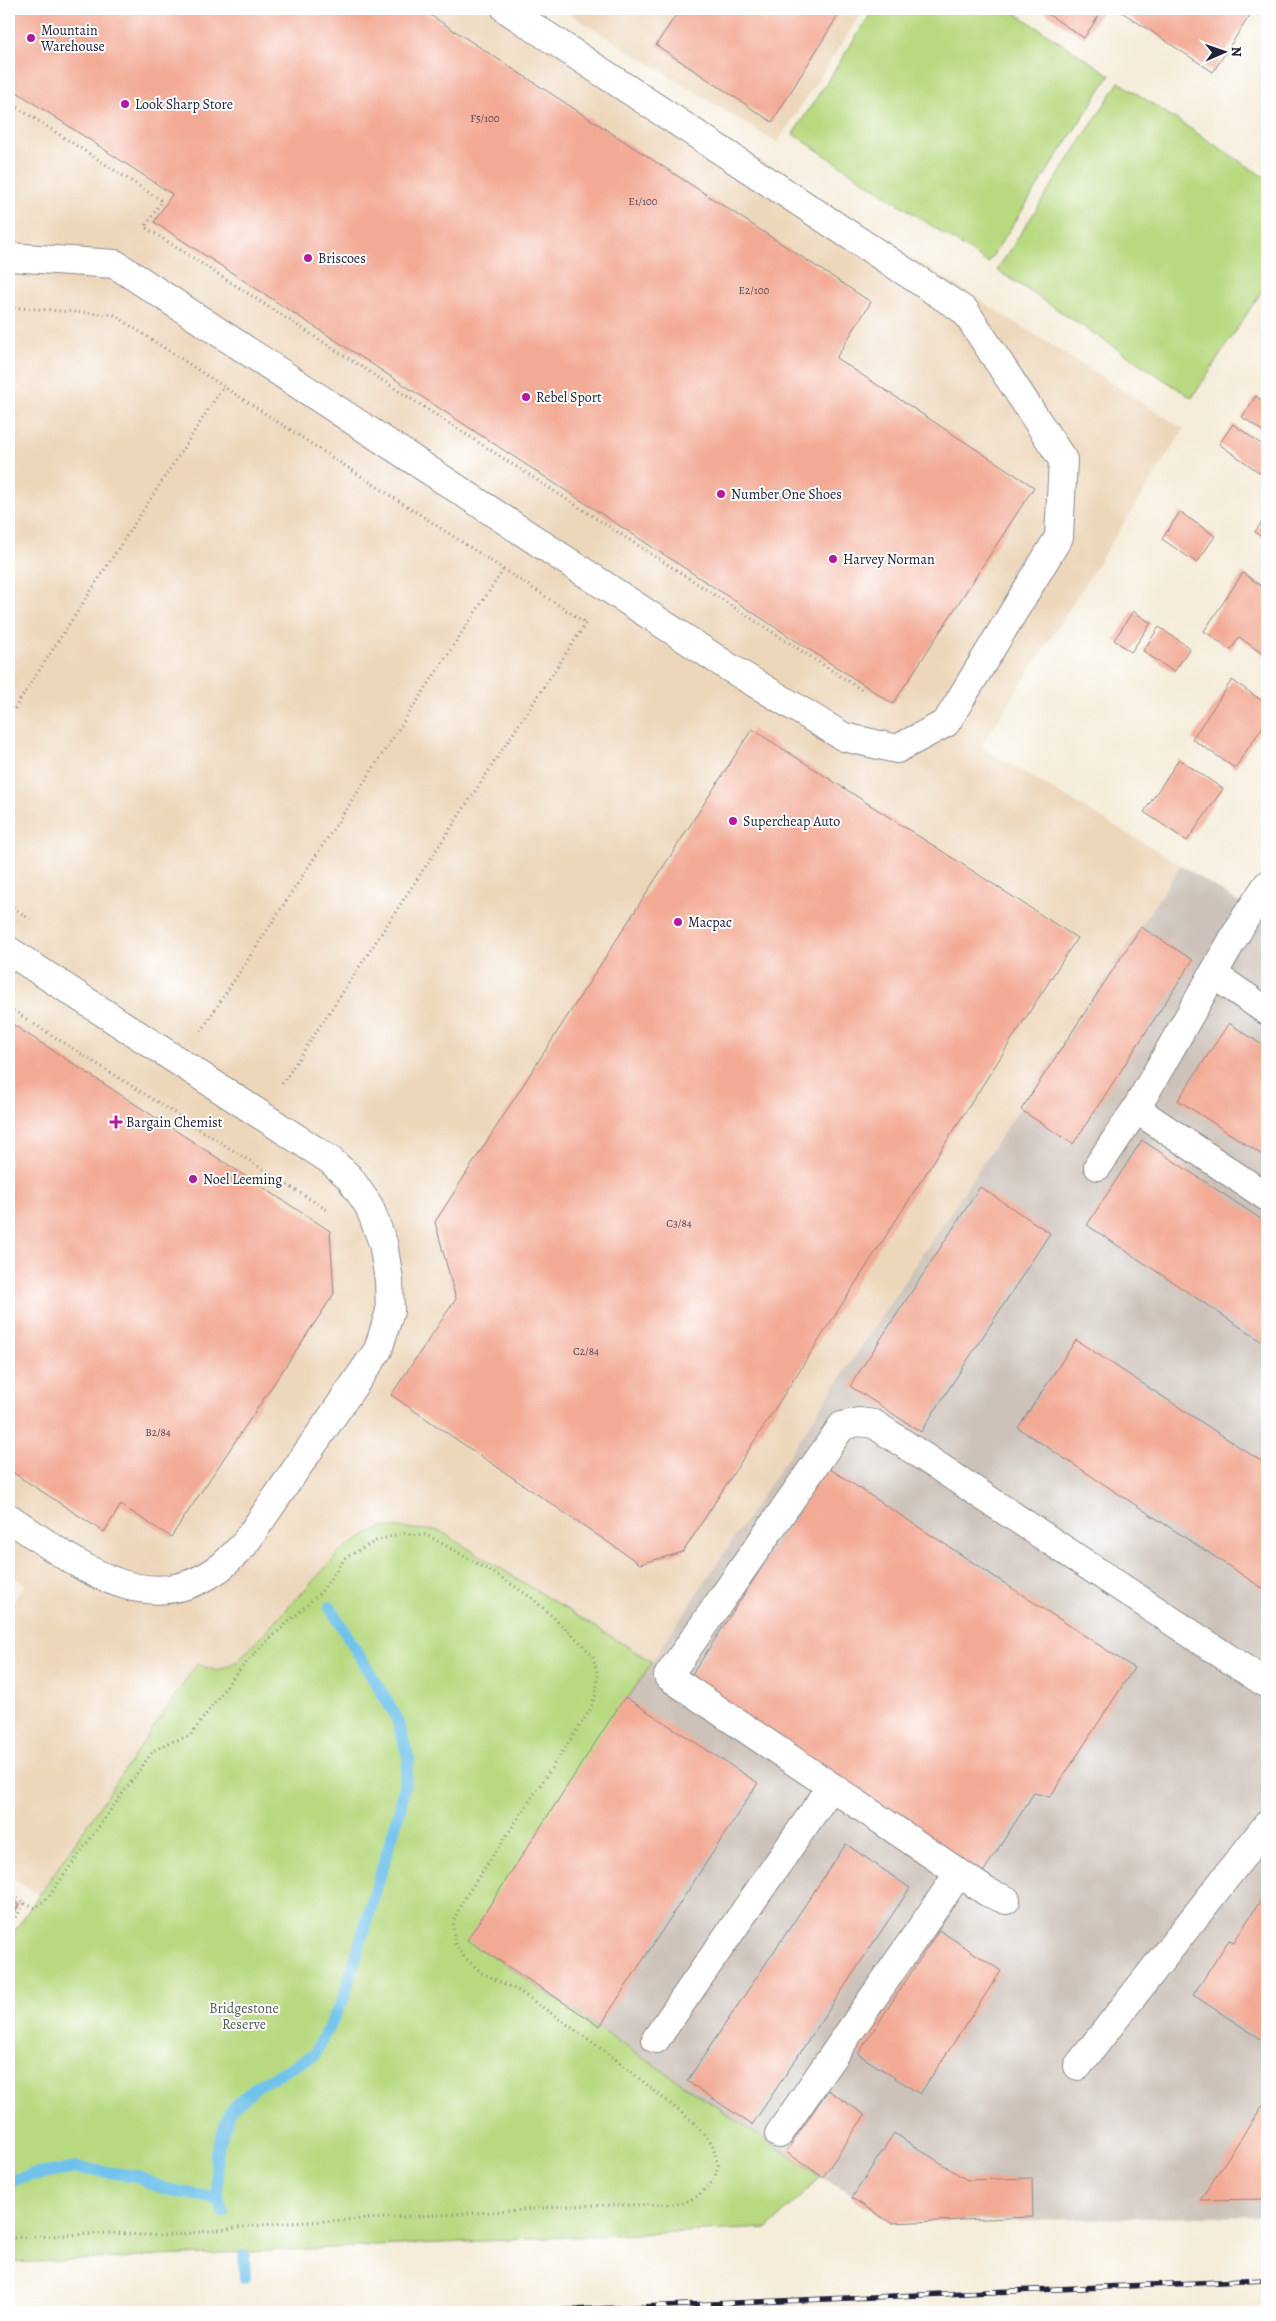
<svg xmlns="http://www.w3.org/2000/svg" width="1276" height="2321" viewBox="0 0 1276 2321" font-family="Alegreya,serif">
	<style>
		.built { fill: #edd7bb }
		.industrial { fill: #ccc2b9 }
		.green { fill: #b8d980; stroke: #6d7e5e }
		.lines { fill: none; stroke-linecap: round; stroke-linejoin: round }
		.stream { stroke: #6fc2eb; stroke-width: 12 }
		.building { fill: #f3aa95 }
		.minor-casing { stroke: #8c888a; stroke-width: 30 }
		.path { stroke: #8c888a; stroke-width: 3; stroke-dasharray: 1 4; stroke-linecap: butt }
		.minor { stroke: #fff; stroke-width: 28 }
		.rail-casing { stroke: #22223b; stroke-width: 5.5 }
		.rail { stroke: #fff; stroke-width: 4; stroke-dasharray: 11; stroke-linecap: butt }
		.poi-dot { fill: #b5179e; stroke: #fff; stroke-width: 2 }
		.labels { text-anchor: middle; stroke-width: 4; stroke-linejoin: round; paint-order: stroke }
		.number-label { font-size: 11px; fill: #564452 }
		.poi-label { font-size: 14px; fill: #22223b; stroke: #fff; text-anchor: start }
		.park-label { font-size: 14px; fill: #4f5950; stroke: #fff }
	</style>
	<rect width="100%" height="100%" fill="#fff"/>
	<filter id="ink" filterUnits="userSpaceOnUse"><feTurbulence type="fractalNoise" baseFrequency=".02" numOctaves="2"/><feDisplacementMap in="SourceGraphic" scale="10" xChannelSelector="R" yChannelSelector="G"/><feConvolveMatrix kernelMatrix="1 2 1 2 8 2 1 2 1" color-interpolation-filters="sRGB"/></filter>
	<filter id="wash" filterUnits="userSpaceOnUse"><feTurbulence type="fractalNoise" baseFrequency=".0096" numOctaves="4" result="noise"/><feDisplacementMap in="SourceGraphic" scale="20" xChannelSelector="R" yChannelSelector="G"/><feGaussianBlur stdDeviation="1.12" result="paint"/><feColorMatrix in="noise" values="0 0 0 0 0 0 0 0 0 0 0 0 0 0 0 0 0 1.4 0 .05"/><feComposite in="paint" operator="in"/></filter>
	<g filter="url(#wash)">
		<rect width="100%" height="100%" fill="#f5edda"/>
		<g class="built">
			<path d="M9,9H518L1184,429L981,747L1181,865L652,1662L440,1531L344,1548L238,1661L217,1671L197,1665L39,1895L9,1876V1609L25,1584L9,1574Z"/>
			<path d="M562,9H864L777,143Z"/>
		</g>
		<path class="industrial" d="M1181,865L1267,921V2216L897,2222L821,2177L467,1940Z"/>
		<g class="green">
			<path d="M874,9H1009L1110,75L988,263L793,134Z"/>
			<path d="M1119,82L1267,179V283L1192,398L997,270Z"/>
			<path d="M383,1527L440,1531L652,1662L468,1940L821,2177L768,2228L9,2263V1939L197,1664L217,1671L238,1661L344,1548Z"/>
		</g>
		<g class="lines">
			<g class="stream">
				<path d="M9,2181L32,2175L77,2168L136,2176L165,2189L218,2199"/>
				<path d="M223,2212L218,2199L216,2153L230,2111L257,2086L314,2055L343,2000L400,1809L409,1759L396,1716L330,1607"/>
				<path d="M244,2256L245,2278"/>
			</g>
		</g>
		<g id="blocks">
			<g class="building">
				<path d="M9,9H421L871,302L836,358L1034,487L893,704L154,222L172,194L9,87Z"/>
				<path d="M680,9H842L772,122L656,45Z"/>
				<path d="M1040,9H1103L1084,38Z"/>
				<path d="M1117,9H1254L1213,72Z"/>
				<path d="M1256,396L1267,404V434L1242,417Z"/>
				<path d="M1233,424L1267,448V478L1219,444Z"/>
				<path d="M1180,512L1215,536L1197,563L1162,539Z"/>
				<path d="M1267,514V541L1255,532Z"/>
				<path d="M1243,573L1267,590V657L1239,637L1231,650L1204,631Z"/>
				<path d="M1133,611L1151,623L1131,652L1114,640Z"/>
				<path d="M1159,627L1190,648L1174,672L1143,651Z"/>
				<path d="M1232,680L1267,704V720L1235,768L1192,739Z"/>
				<path d="M752,729L1077,938L683,1552L640,1564L391,1395L456,1299L435,1222Z"/>
				<path d="M1179,759L1223,789L1187,841L1144,812Z"/>
				<path d="M1141,927L1193,960L1073,1144L1021,1110Z"/>
				<path d="M9,1022L330,1231L334,1294L171,1537L121,1505L104,1532L9,1470Z"/>
				<path d="M1229,1023L1267,1048V1158L1178,1100Z"/>
				<path d="M1142,1140L1267,1223V1345L1087,1225Z"/>
				<path d="M980,1187L1050,1233L921,1432L850,1386Z"/>
				<path d="M1076,1340L1267,1465V1591L1018,1428Z"/>
				<path d="M827,1467L1134,1668L1050,1797L1034,1793L982,1874L687,1682Z"/>
				<path d="M625,1697L758,1783L600,2026L467,1940Z"/>
				<path d="M846,1844L910,1888L752,2125L687,2081Z"/>
				<path d="M1267,1890V2043L1193,1995L1229,1940L1234,1942Z"/>
				<path d="M9,1898L19,1905L9,1921Z"/>
				<path d="M939,1930L1001,1971L920,2094L858,2054Z"/>
				<path d="M828,2090L865,2115L823,2177L786,2152Z"/>
				<path d="M1267,2099V2199L1200,2200Z"/>
				<path d="M894,2133L967,2180L1032,2178L1033,2217L891,2223L852,2198Z"/>
			</g>
		</g>
	</g>
	<g filter="url(#ink)">
		<use href="#blocks" fill-opacity="0" stroke="#8c888a" stroke-width="1"/>
		<g class="lines">
			<defs>
				<g id="minor">
					<path d="M9,257L115,264L730,668L844,737L897,749L946,723L1059,537L1063,460L965,311L506,9"/>
					<path d="M9,951L330,1160L349,1177L369,1206L383,1243L389,1280L390,1311L378,1350L243,1546C235,1553 227,1563 218,1569C143,1623 71,1559 9,1518"/>
					<path d="M1214,975L1267,1011"/>
					<path d="M1136,1109L1267,1197"/>
					<path d="M1098,1166L1136,1109L1244,920L1267,885"/>
					<path d="M1006,1900L987,1892L959,1873L668,1676L842,1426L859,1422L874,1424L1267,1684"/>
					<path d="M656,2039L831,1787"/>
					<path d="M1078,2066L1267,1825"/>
					<path d="M779,2134L959,1873"/>
				</g>
			</defs>
			<use href="#minor" class="minor-casing"/>
			<g class="path">
				<path d="M9,102L162,201L145,227L865,692"/>
				<path d="M9,307L114,315L586,623L282,1084"/>
				<path d="M9,717L223,387"/>
				<path d="M9,905L30,919"/>
				<path d="M9,1008L327,1210"/>
				<path d="M201,1031L503,570"/>
				<path d="M9,1893L25,1903L9,1927"/>
				<path d="M9,2238L109,2233L163,2236L272,2224L511,2211L562,2206L681,2204L698,2196L714,2180L718,2165L712,2143L694,2123L604,2050L519,1991L482,1973L464,1957L454,1942L453,1922L464,1899L589,1712L596,1694L598,1676L593,1656L576,1638L532,1598L499,1576L427,1535L402,1533L376,1541L345,1558L321,1592L263,1645L234,1676L190,1736L170,1742L153,1751L49,1896L36,1908L25,1903"/>
			</g>
			<use href="#minor" class="minor"/>
			<defs>
				<path id="rail" d="M524,2312L1267,2280"/>
			</defs>
			<use href="#rail" class="rail-casing"/>
			<use href="#rail" class="rail"/>
		</g>
	</g>
	<g class="poi-dot">
		<circle cx="31" cy="38" r="5"/>
		<circle cx="125" cy="104" r="5"/>
		<circle cx="308" cy="258" r="5"/>
		<circle cx="526" cy="397" r="5"/>
		<circle cx="721" cy="494" r="5"/>
		<circle cx="833" cy="559" r="5"/>
		<circle cx="733" cy="821" r="5"/>
		<circle cx="678" cy="922" r="5"/>
		<path d="M113.5 1114.5h5v5h5v5h-5v5h-5v-5h-5v-5h5z"/>
		<circle cx="193" cy="1179" r="5"/>
	</g>
	<g class="labels">
		<g class="number-label">
			<text x="485" y="122">F5/100</text>
			<text x="643" y="205">E1/100</text>
			<text x="754" y="294">E2/100</text>
			<text x="679" y="1227">C3/84</text>
			<text x="586" y="1355">C2/84</text>
			<text x="158" y="1436">B2/84</text>
		</g>
		<g class="poi-label">
			<text x="41" y="35">Mountain<tspan x="41" dy="16">Warehouse</tspan></text>
			<text x="135" y="109">Look Sharp Store</text>
			<text x="318" y="263">Briscoes</text>
			<text x="536" y="402">Rebel Sport</text>
			<text x="731" y="499">Number One Shoes</text>
			<text x="843" y="564">Harvey Norman</text>
			<text x="743" y="826">Supercheap Auto</text>
			<text x="688" y="927">Macpac</text>
			<text x="126" y="1127">Bargain Chemist</text>
			<text x="203" y="1184">Noel Leeming</text>
		</g>
		<g class="park-label">
			<text x="244" y="2013">Bridgestone<tspan x="244" dy="16">Reserve</tspan></text>
		</g>
	</g>
	<rect width="1276" height="2321" fill="none" stroke="#fff" stroke-width="30"/>
	<g transform="translate(1224 52) rotate(88)" stroke="#ffffff" stroke-width="4" paint-order="stroke">
	<path d="M0-4L9 19L0 12L-9 19Z" fill="#22223b"/>
	<text y="-8" font-size="14" font-weight="bold" text-anchor="middle" fill="#22223b">N</text>
	</g>
</svg>
